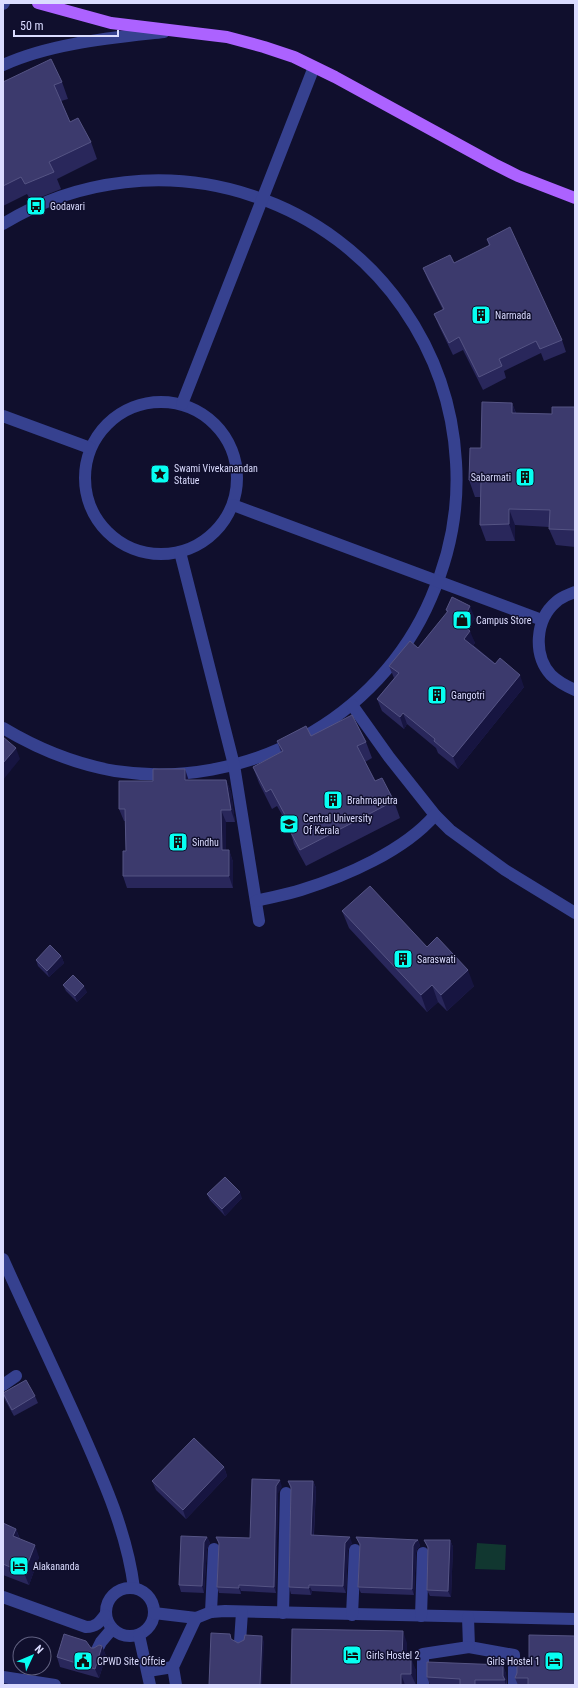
<svg xmlns="http://www.w3.org/2000/svg" width="578" height="1688" viewBox="0 0 578 1688" font-family="'Roboto Condensed',sans-serif">
	<style>
		.green { fill: #113730 }
		.lines { fill: none; stroke-linecap: round; stroke-linejoin: round }
		.minor { stroke: #36418f; stroke-width: 12 }
		.major { stroke: #ac62ff; stroke-width: 12 }
		.wall { fill: #29275b }
		.shaded-wall { fill: #171541 }
		.building { fill: #3c3a6d; stroke: #555484 }
		.labels { text-anchor: middle; stroke-width: 3; stroke-linejoin: round; paint-order: stroke }
		.poi-label { font-size: 10px; fill: #dbdcff; stroke: #100f2d; text-anchor: start }
	</style>
	<rect width="100%" height="100%" fill="#100f2d"/>
	<path class="green" d="M477,1543L506,1545L505,1570L475,1569Z"/>
	<g class="lines">
		<g class="minor">
			<path d="M3,4L4,3"/>
			<path d="M3,65C51,43 111,38 164,32"/>
			<path d="M3,224C78,178 170,168 253,196C314,216 367,256 403,308C435,354 453,407 456,462C459,509 450,555 431,598C379,720 245,791 115,771C75,764 38,749 3,728"/>
			<circle cx="161" cy="478" r="76"/>
			<path d="M182,404L314,67"/>
			<path d="M3,416L90,448"/>
			<path d="M233,505L542,620"/>
			<path d="M180,552L234,765L259,921"/>
			<path d="M575,592C568,595 561,597 556,602C535,620 533,655 551,675C558,682 566,686 575,690"/>
			<path d="M352,705L389,757L435,815L450,830L505,870L575,913"/>
			<path d="M256,901C271,897 286,895 301,890C346,876 404,851 435,815"/>
			<path d="M3,1259C28,1315 55,1371 80,1427C103,1479 127,1532 134,1588"/>
			<path d="M3,1385L16,1376"/>
			<circle cx="130" cy="1612" r="24"/>
			<path d="M3,1597L86,1627C96,1627 99,1623 105,1615"/>
			<path d="M211,1612L214,1549"/>
			<path d="M154,1613L196,1618L211,1612L225,1611L575,1619"/>
			<path d="M283,1613L286,1493"/>
			<path d="M352,1615L355,1550"/>
			<path d="M421,1616L423,1553"/>
			<path d="M468,1617L469,1647L514,1655V1685"/>
			<path d="M139,1635L150,1685"/>
			<path d="M240,1642L242,1612"/>
			<path d="M97,1650L101,1642L112,1629"/>
			<path d="M148,1671L173,1667"/>
			<path d="M3,1677L55,1685"/>
			<path d="M176,1685L173,1667L196,1618"/>
			<path d="M423,1685V1654L469,1647"/>
		</g>
		<path class="major" d="M38,3L111,23L227,37L264,47L294,57L335,77L494,164L518,176L575,198"/>
	</g>
	<g class="wall">
		<path d="M3,82H62L68,99L61,101L70,122L91,142L97,159L57,179L61,189L31,201L27,194L3,206Z"/>
		<path d="M487,239L562,340L566,352L544,361L541,353L504,371L506,378L483,390L463,350L453,355L439,326L434,314L443,310L428,280L423,268L454,263L489,246Z"/>
		<path d="M512,403L516,413L552,414L575,407V547L556,545L549,529V527L515,525V541H486L480,525L481,497H475L469,480L481,448Z"/>
		<path d="M446,610L475,618L468,630L475,643L473,645L524,687L458,769L438,753L436,748L407,724L404,729L382,711L377,699L394,678L389,666L418,648L447,613Z"/>
		<path d="M311,736L366,742L372,758L365,762L375,781L394,801L400,818L306,866L294,844L289,827L277,806L272,809L259,783L253,767L281,752L277,741Z"/>
		<path d="M189,780H226L231,792L235,822H226V850H229L233,862V888H127L123,876L126,851L125,821H124L119,809Z"/>
		<path d="M342,911L427,947L474,986L447,1011L438,1002L427,1012L349,928Z"/>
		<path d="M61,956L64,963L49,977L38,966L36,960Z"/>
		<path d="M63,985L87,992L77,1002L66,991Z"/>
		<path d="M207,1194L242,1198L225,1216L210,1200Z"/>
		<path d="M3,1394L35,1396L38,1403L14,1416L5,1400Z"/>
		<path d="M224,1467L227,1476L186,1519L156,1490L152,1481Z"/>
		<path d="M288,1481H313L316,1488L314,1535L352,1543L348,1550L346,1593L312,1591L311,1595L291,1594L289,1587L291,1489Z"/>
		<path d="M282,1487L278,1493L276,1593L241,1591V1594L219,1593L217,1587L219,1544L216,1537L250,1538Z"/>
		<path d="M3,1523L16,1529L20,1539L39,1557L29,1585L3,1575Z"/>
		<path d="M207,1537L210,1543L207,1549L204,1593L181,1592L179,1585Z"/>
		<path d="M356,1537L418,1540L420,1546L417,1549L416,1553L414,1595L361,1593L358,1587L360,1546Z"/>
		<path d="M424,1540H450L453,1547L451,1597L430,1596L427,1590L428,1549Z"/>
		<path d="M407,1643V1658L416,1670V1685H291Z"/>
		<path d="M102,1646L106,1656L99,1678L60,1667L57,1657L91,1648H94Z"/>
		<path d="M529,1662L575,1685H518L515,1678Z"/>
		<path d="M503,1665L506,1674L507,1685H430L427,1677Z"/>
	</g>
	<g class="shaded-wall">
		<path d="M512,403L518,420L512,413Z"/>
		<path d="M509,509L515,525V541L509,524Z"/>
		<path d="M470,606L475,618L465,635L461,624Z"/>
		<path d="M470,631L475,643L469,650L464,639Z"/>
		<path d="M520,675L524,687L458,769L453,757Z"/>
		<path d="M403,713L407,724L404,729L400,717Z"/>
		<path d="M16,748L20,759L3,780V763Z"/>
		<path d="M185,769L189,781L185,780Z"/>
		<path d="M226,780L231,792L235,822L231,810Z"/>
		<path d="M221,810L226,822V862L222,850Z"/>
		<path d="M229,850L233,862V888L229,876Z"/>
		<path d="M61,956L64,963L49,977L47,971Z"/>
		<path d="M468,970L474,986L447,1011L441,995Z"/>
		<path d="M432,985L438,1002L427,1012L421,995Z"/>
		<path d="M84,986L87,992L77,1002L75,996Z"/>
		<path d="M240,1192L242,1198L225,1216L222,1209Z"/>
		<path d="M224,1467L227,1476L186,1519L183,1510Z"/>
		<path d="M280,1480L282,1487L278,1493L276,1593L274,1587L276,1486Z"/>
		<path d="M313,1481L316,1488L313,1541L311,1535Z"/>
		<path d="M16,1529L20,1541L13,1536Z"/>
		<path d="M207,1537L210,1543L207,1549L204,1593L202,1586L204,1542Z"/>
		<path d="M350,1537L352,1543L348,1550L346,1593L343,1586L345,1543Z"/>
		<path d="M418,1540L420,1546L417,1549L416,1553L414,1595L412,1589L413,1546L415,1542Z"/>
		<path d="M450,1540L453,1547L451,1597L448,1591Z"/>
		<path d="M35,1545L39,1557L29,1585L24,1573Z"/>
		<path d="M239,1585L241,1591V1594L239,1588Z"/>
		<path d="M309,1585L312,1591L311,1595L309,1588Z"/>
		<path d="M403,1631L407,1643V1670L402,1658Z"/>
		<path d="M262,1636L264,1642L262,1685H260Z"/>
		<path d="M102,1646L106,1656L99,1678L95,1669Z"/>
		<path d="M411,1658L416,1670V1685L411,1674Z"/>
		<path d="M503,1665L506,1674V1685L503,1676Z"/>
		<path d="M401,1674L405,1685H401Z"/>
	</g>
	<g class="building">
		<path d="M51,59L62,82L54,85L70,122L78,118L91,142L49,162L54,172L25,184L21,177L3,186V82Z"/>
		<path d="M510,227L562,340L540,349L536,341L499,359L502,366L479,377L459,337L449,343L434,314L444,309L423,268L450,255L454,263L490,245L487,239Z"/>
		<path d="M482,402L512,403V413L552,414V407H575V530L549,529L550,510L509,509V524L480,525L481,480H469L470,448H481Z"/>
		<path d="M452,597L470,606L461,624L470,631L464,639L495,664L500,658L520,675L453,757L434,741L435,739L403,713L400,717L377,699L399,673L389,666L410,641L418,648L448,611L446,610Z"/>
		<path d="M352,715L366,742L357,746L375,781L382,778L394,801L300,850L288,827L291,826L271,789L266,792L253,767L283,751L277,741L306,726L311,736Z"/>
		<path d="M3,737L16,748L3,763Z"/>
		<path d="M153,769H185V780H226L231,810H221L222,850H229V876H123V851H126L125,809H119V781H153Z"/>
		<path d="M370,886L427,947L437,937L468,970L441,995L432,985L421,995L342,911Z"/>
		<path d="M50,945L61,956L47,971L36,960Z"/>
		<path d="M73,975L84,986L75,996L63,985Z"/>
		<path d="M225,1177L240,1192L222,1209L207,1194Z"/>
		<path d="M26,1380L35,1396L12,1410L3,1393Z"/>
		<path d="M194,1438L224,1467L183,1510L152,1481Z"/>
		<path d="M252,1479L280,1480L276,1486L274,1587L239,1585V1588L217,1587L219,1543L216,1537L250,1538Z"/>
		<path d="M288,1481H313L311,1535L350,1537L345,1543L343,1586L309,1585V1588L289,1587L291,1487Z"/>
		<path d="M3,1523L16,1529L13,1536L35,1545L24,1573L3,1564Z"/>
		<path d="M181,1536L207,1537L204,1542L202,1586L179,1585Z"/>
		<path d="M356,1537L418,1540L415,1542L413,1546L412,1589L358,1587L360,1544Z"/>
		<path d="M424,1540H450L448,1591L427,1590L428,1547Z"/>
		<path d="M292,1629L403,1631L402,1658H411V1674H401V1685H291Z"/>
		<path d="M211,1633L230,1634L231,1639L238,1643L244,1640L245,1635L262,1636L260,1685H209Z"/>
		<path d="M64,1634L86,1641L91,1648H94L99,1645L102,1646L95,1669L57,1657Z"/>
		<path d="M529,1635L575,1636V1685H528V1678H515L517,1673V1662H529Z"/>
		<path d="M427,1662L503,1665V1676L505,1680H475V1685H460V1679L427,1677Z"/>
	</g>
	<defs>
		<symbol id="bus-square" viewBox="-11 -11 22 22"><rect x="-9" y="-9" width="18" height="18" rx="4" fill="#07fff2" stroke="#100f2d"/><path d="M-5-6H5V4H4V6H2V4H-2V6H-4V4H-5ZM-3.5-4V0h7V-4ZM-3.5 1.2v1.5H-2V1.2ZM2 1.2v1.5H3.5V1.2Z" fill="#111"/></symbol>
		<symbol id="building-square" viewBox="-11 -11 22 22"><rect x="-9" y="-9" width="18" height="18" rx="4" fill="#07fff2" stroke="#100f2d"/><path d="M-4-6H4V6H1V3H-1V6H-4ZM-2.5-4.3h1.7v1.8h-1.7ZM.8-4.3h1.7v1.8H.8ZM-2.5-1h1.7V.8h-1.7ZM.8-1h1.7V.8H.8Z" fill="#111"/></symbol>
		<symbol id="sight-square" viewBox="-11 -11 22 22"><rect x="-9" y="-9" width="18" height="18" rx="4" fill="#07fff2" stroke="#100f2d"/><path d="M0-6L1.8-2.2L6-1.7L2.9 1.2L3.7 5.4L0 3.3L-3.7 5.4L-2.9 1.2L-6-1.7L-1.8-2.2Z" fill="#111"/></symbol>
		<symbol id="shop-square" viewBox="-11 -11 22 22"><rect x="-9" y="-9" width="18" height="18" rx="4" fill="#07fff2" stroke="#100f2d"/><path d="M-5-2.5h2.3a2.7 3.5 0 0 1 5.4 0H5L5.5 6h-11ZM-1.5-2.5h3a1.5 2.3 0 0 0-3 0Z" fill="#111"/></symbol>
		<symbol id="university-square" viewBox="-11 -11 22 22"><rect x="-9" y="-9" width="18" height="18" rx="4" fill="#07fff2" stroke="#100f2d"/><path d="M0-5L7-2L0 1L-7-2ZM-4 1L0 2.5L4 1V4Q0 6-4 4Z" fill="#111"/></symbol>
		<symbol id="hotel-square" viewBox="-11 -11 22 22"><rect x="-9" y="-9" width="18" height="18" rx="4" fill="#07fff2" stroke="#100f2d"/><path d="M-6-4.5h1.5V1H6V5H4.5V3h-9V5H-6ZM-4 0a1.8 1.8 0 1 1 3.6 0ZM.5 0V-2.5h3Q6-2.5 6 0Z" fill="#111"/></symbol>
		<symbol id="civic-square" viewBox="-11 -11 22 22"><rect x="-9" y="-9" width="18" height="18" rx="4" fill="#07fff2" stroke="#100f2d"/><path d="M-.6-6.5H3V-4.5H.6V-3L4-1V1h2V6H-6V1h2V-1L-.6-3ZM-1.2 2.5V6h2.4V2.5Z" fill="#111"/></symbol>
	</defs>
	<g fill-rule="evenodd">
		<use href="#bus-square" x="25" y="195" width="22" height="22"/>
		<use href="#building-square" x="470" y="304" width="22" height="22"/>
		<use href="#sight-square" x="149" y="463" width="22" height="22"/>
		<use href="#building-square" x="514" y="466" width="22" height="22"/>
		<use href="#shop-square" x="451" y="609" width="22" height="22"/>
		<use href="#building-square" x="426" y="684" width="22" height="22"/>
		<use href="#building-square" x="322" y="789" width="22" height="22"/>
		<use href="#university-square" x="278" y="813" width="22" height="22"/>
		<use href="#building-square" x="167" y="831" width="22" height="22"/>
		<use href="#building-square" x="392" y="948" width="22" height="22"/>
		<use href="#hotel-square" x="8" y="1555" width="22" height="22"/>
		<use href="#hotel-square" x="341" y="1644" width="22" height="22"/>
		<use href="#civic-square" x="72" y="1650" width="22" height="22"/>
		<use href="#hotel-square" x="543" y="1650" width="22" height="22"/>
	</g>
	<g class="labels">
		<g class="poi-label">
			<text x="50" y="210">Godavari</text>
			<text x="495" y="319">Narmada</text>
			<text x="174" y="472">Swami Vivekanandan<tspan x="174" dy="12">Statue</tspan></text>
			<text x="511" y="481" text-anchor="end">Sabarmati</text>
			<text x="476" y="624">Campus Store</text>
			<text x="451" y="699">Gangotri</text>
			<text x="347" y="804">Brahmaputra</text>
			<text x="303" y="822">Central University<tspan x="303" dy="12">Of Kerala</tspan></text>
			<text x="192" y="846">Sindhu</text>
			<text x="417" y="963">Saraswati</text>
			<text x="33" y="1570">Alakananda</text>
			<text x="366" y="1659">Girls Hostel 2</text>
			<text x="97" y="1665">CPWD Site Offcie</text>
			<text x="540" y="1665" text-anchor="end">Girls Hostel 1</text>
		</g>
	</g>
	<rect width="578" height="1688" fill="none" stroke="#dbdcff" stroke-width="8"/>
	<g transform="translate(32 1656) rotate(46)"><circle r="19" fill="#100f2d" stroke="#616181"/>
	<path d="M0-3L7 15L0 10L-7 15Z" fill="#07fff2"/>
	<text y="-6" font-size="11" font-weight="bold" text-anchor="middle" fill="#dbdcff">N</text>
	</g>
	<path d="M14 30v6h104v-6" fill="none" stroke="#dbdcff" stroke-width="2"/>
	<text x="20" y="30" font-size="12" fill="#dbdcff" stroke="#100f2d" stroke-width="3" paint-order="stroke">50 m</text>
</svg>
